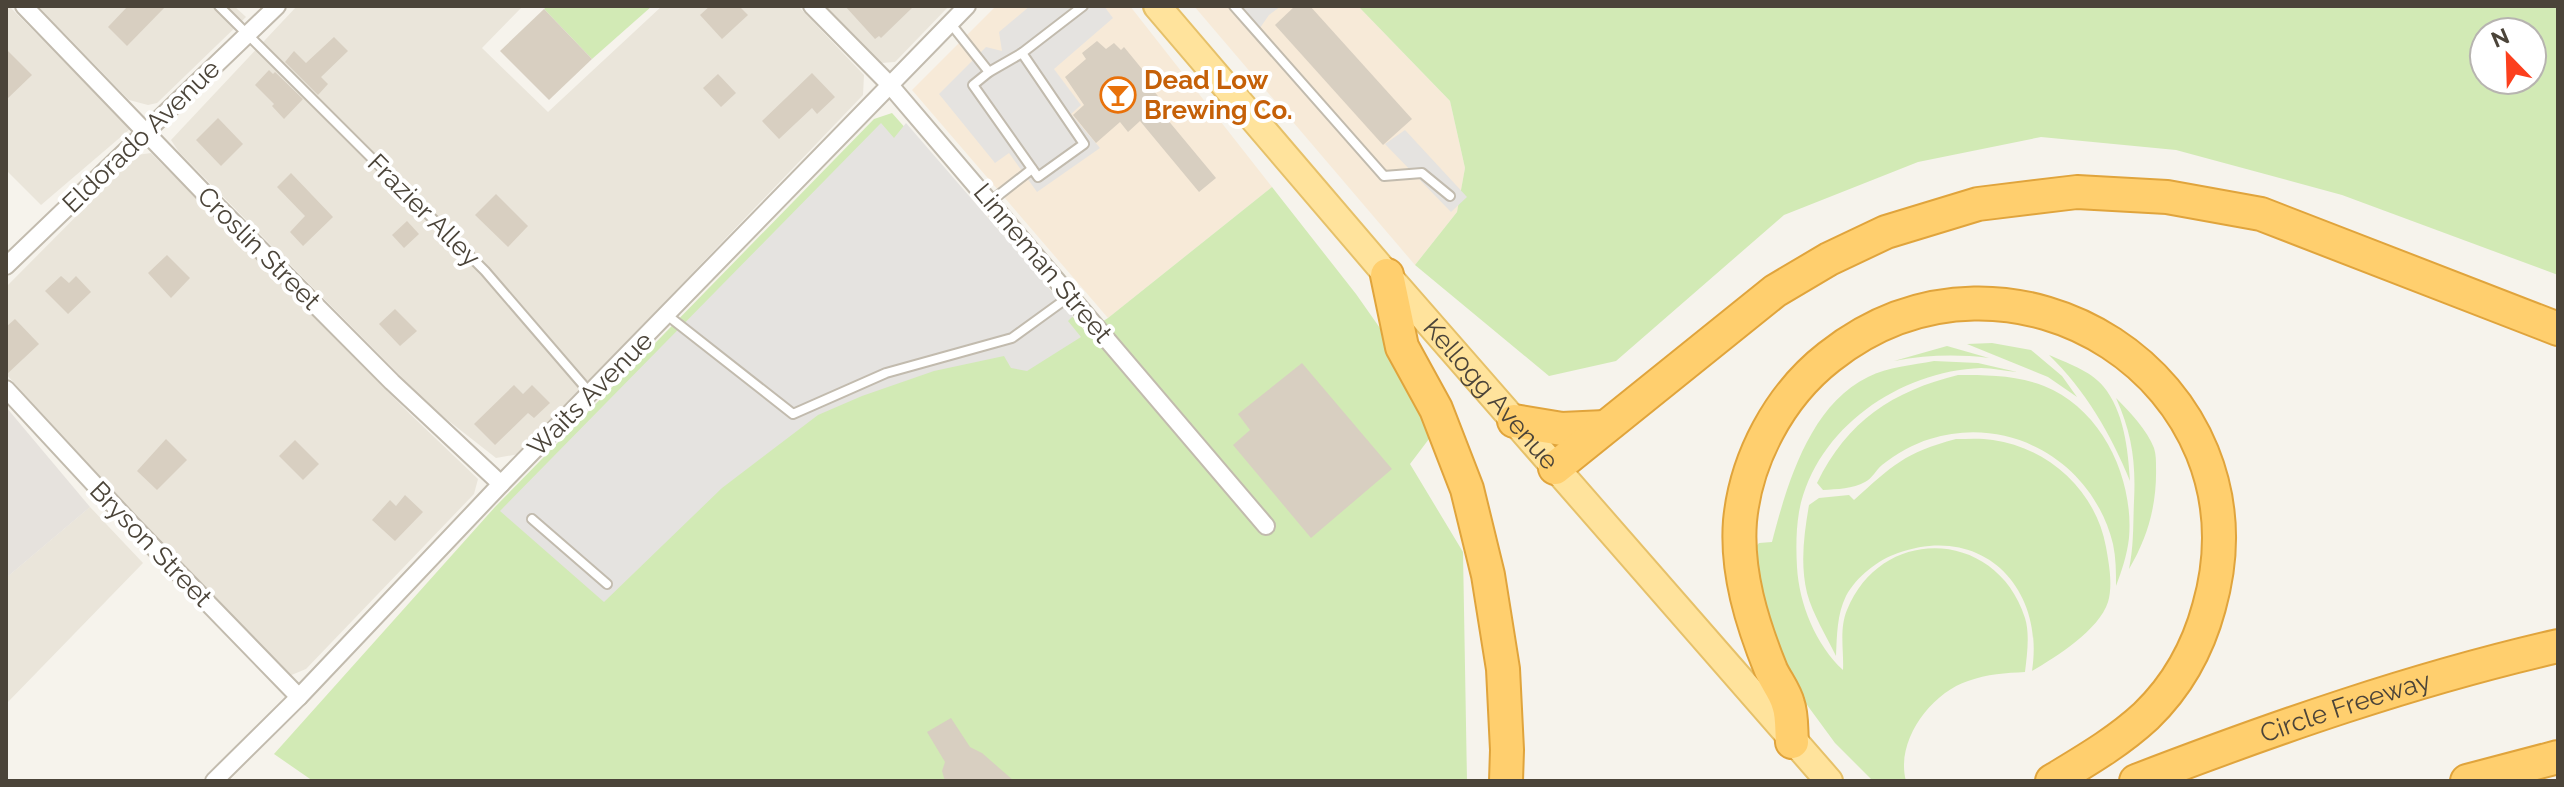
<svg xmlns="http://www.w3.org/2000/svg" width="2564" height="787" viewBox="0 0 2564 787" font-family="Raleway,sans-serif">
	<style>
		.residential { fill: #eae5da }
		.commercial { fill: #f7ead8 }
		.industrial { fill: #e6e2dd }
		.green { fill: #d2eab5; fill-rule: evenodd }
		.parking { fill: #e5e3e0 }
		.building { fill: #d8cfc1 }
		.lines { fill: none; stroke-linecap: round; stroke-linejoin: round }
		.service-casing { stroke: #c2bbae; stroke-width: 12 }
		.minor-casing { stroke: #c2bbae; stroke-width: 20 }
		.primary-casing { stroke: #e6c16a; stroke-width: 30 }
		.motorway-casing { stroke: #e0a43c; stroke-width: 36 }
		.service { stroke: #fff; stroke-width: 8 }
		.minor { stroke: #fff; stroke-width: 16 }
		.primary { stroke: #ffe39c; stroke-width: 26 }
		.motorway { stroke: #ffcf6e; stroke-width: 32 }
		.labels { text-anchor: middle; stroke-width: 8; stroke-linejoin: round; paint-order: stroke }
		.food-label { font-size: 26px; font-weight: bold; fill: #c56008; stroke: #fff; text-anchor: start }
		.street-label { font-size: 26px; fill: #4b4439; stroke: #fff }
	</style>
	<rect width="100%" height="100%" fill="#f6f3ec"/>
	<g class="residential">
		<path d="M6,6H9L130,129L41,205L6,170Z"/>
		<path d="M38,6H234L246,17L157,103L148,105L129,100Z"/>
		<path d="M297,6H523L482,48L548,112L662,6H798L864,75L863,95L519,454L496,458L431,407L179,152L171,140Z"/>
		<path d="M824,6H949L895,62L881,63L858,44Z"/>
		<path d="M151,153L410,414L478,479L474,494L306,669L289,676L182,567L6,374V287L137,155Z"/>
		<path d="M90,507L143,563L6,704V578Z"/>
	</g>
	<g class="commercial">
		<path d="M993,6H1130L1272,187L1108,318L912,90L994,8Z"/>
		<path d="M1194,6H1358L1450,101L1465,168L1457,212L1415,265Z"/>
	</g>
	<path class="industrial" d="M6,407L90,507L6,578Z"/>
	<g class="green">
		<path d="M548,6H652L592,59L544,9Z"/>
		<path d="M1358,6H2558V275L2342,195L2176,150L2041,137L1918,162L1784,215L1616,361L1549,376L1415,265L1457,212L1465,168L1450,101ZM2484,32H2532V80H2484Z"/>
		<path d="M892,113L1086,332L1108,318L1272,187L1356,294L1394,348L1435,431L1410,464L1463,552L1467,781H313L274,754L495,507L874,119Z"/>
		<path d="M1992,343L2031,350L2062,376L2077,397L2048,377L1967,344Z"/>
		<path d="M1947,346L1989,358C1956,354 1927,355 1894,361Z"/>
		<path d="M2049,355C2065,362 2091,371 2103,386C2124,411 2128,449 2130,481C2111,434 2085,390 2049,355Z"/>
		<path d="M1934,361L1978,363L2017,372C2005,371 1993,368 1981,368C1899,371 1815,429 1799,512C1796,530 1796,549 1797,567C1799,604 1816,645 1843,670C1844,651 1839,629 1847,610C1882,524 1997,529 2025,618C2030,634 2027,655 2025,672C2006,673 1987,674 1968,681C1931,693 1895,741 1906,781H1873L1835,743L1799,694L1771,638L1753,550L1759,543L1772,542C1787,484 1810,405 1868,377C1888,367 1913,365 1934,361Z"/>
		<path d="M1958,375C1987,375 2016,375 2044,386C2102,409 2134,478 2129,538C2127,555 2122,570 2116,586C2116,572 2116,558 2113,544C2093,462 2010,414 1930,439C1913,444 1896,454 1882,465C1876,470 1872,479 1865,482C1853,489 1837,489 1823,490L1817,483C1847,421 1893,391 1958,375Z"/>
		<path d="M2116,398C2130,412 2147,430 2154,448C2156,454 2156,461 2156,467C2157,504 2148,537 2129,569C2134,545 2133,524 2134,501C2136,463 2132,433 2116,398Z"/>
		<path d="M1956,439C1968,439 1981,438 1993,440C2049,448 2096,491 2106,547C2109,564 2113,585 2108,602C2099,630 2056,657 2032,671C2045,587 1982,523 1898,553C1878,560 1857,576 1846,596C1837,614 1837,635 1836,656C1826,635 1813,615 1807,593C1800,564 1804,534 1809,505L1819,498L1849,495L1854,500C1893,465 1904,453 1956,439Z"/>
	</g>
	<g class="parking">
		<path d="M1030,6H1104L1113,18L1054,69L1081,105L1071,114L1100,148L1037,192L1009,153L995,163L939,94L986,47L1002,51L999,32Z"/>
		<path d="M1230,6H1281L1269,15L1255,35Z"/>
		<path d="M881,123L894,138L906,123L1073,316L1068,321L1081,337L1027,371L1011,368L1004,356L934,371L862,396L818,415L722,488L604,602L500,511Z"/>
		<path d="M1405,130L1467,197L1451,212L1385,144Z"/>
	</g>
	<g class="building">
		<path d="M128,6H166L127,46L108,27Z"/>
		<path d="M710,6H739L748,15L722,39L700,15Z"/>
		<path d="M845,6H914L881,38L879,36L875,39Z"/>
		<path d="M1295,6H1310L1412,119L1383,145L1275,25Z"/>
		<path d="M544,9L592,59L549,100L500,51Z"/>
		<path d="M334,37L348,51L321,77L328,84L318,95L285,62L294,51L306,63Z"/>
		<path d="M1097,41L1106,49L1114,43L1121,50L1124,47L1156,86L1152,89L1163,102L1157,107L1216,178L1199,192L1140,121L1128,132L1120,122L1096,143L1073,115L1084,105L1065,77L1086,59L1082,53Z"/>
		<path d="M6,49L32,75L6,100Z"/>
		<path d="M269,70L273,74L275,72L303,99L284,119L272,106L274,104L255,85Z"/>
		<path d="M812,73L835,97L817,114L812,108L779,139L762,121Z"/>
		<path d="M718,74L736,93L721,107L703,88Z"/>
		<path d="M218,118L243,144L221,166L196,140Z"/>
		<path d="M291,173L333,217L303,246L290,232L305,216L277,187Z"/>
		<path d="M496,194L528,226L508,247L475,215Z"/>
		<path d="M407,221L419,234L404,248L392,235Z"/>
		<path d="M167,255L190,278L171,298L148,273Z"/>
		<path d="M61,276L69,283L76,276L91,292L68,314L45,291Z"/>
		<path d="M395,309L417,331L400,346L379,324Z"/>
		<path d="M15,319L39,344L6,375V327Z"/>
		<path d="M1302,363L1392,469L1311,538L1233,445L1250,430L1238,414Z"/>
		<path d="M514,385L523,394L532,385L550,403L534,418L528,413L495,445L474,424Z"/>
		<path d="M166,439L187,460L157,490L137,471Z"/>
		<path d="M295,440L319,464L303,480L279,456Z"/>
		<path d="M405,495L423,512L395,541L372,520L390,500L396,506Z"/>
		<path d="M951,718L970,747L982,753L1014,781H945L942,771L945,762L927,732Z"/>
	</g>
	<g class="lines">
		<defs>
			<g id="service">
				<path d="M219,6L485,271L591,394"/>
				<path d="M1234,6L1384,176L1422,173L1450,196"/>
				<path d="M951,24L989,72L973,85L1038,177L1084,144L1022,53L1083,6"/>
				<path d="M989,72L1022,53"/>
				<path d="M991,201L1032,169"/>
				<path d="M667,315L793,414L886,373L1012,338L1070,296"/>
				<path d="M532,519L607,584"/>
			</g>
			<g id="minor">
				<path d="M24,6L208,197L392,382L501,484"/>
				<path d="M812,6L889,84L1266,526"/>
				<path d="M6,266L277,6"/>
				<path d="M6,389L132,525L299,697"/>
				<path d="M214,781L299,697L501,484L967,6"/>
			</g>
			<g id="primary">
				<path id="s1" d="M1157,6L1387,275L1829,781"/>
			</g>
			<g id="motorway">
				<path d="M1387,275L1402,347L1436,409L1467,489L1488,575L1503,669L1507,750L1506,781"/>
				<path d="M1514,421L1562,429L1605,427"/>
				<path d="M1555,468L1775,291L1829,259L1886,232L1978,204L2077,192L2167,197L2261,214L2558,329"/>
				<path d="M1792,742C1791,730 1792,715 1788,704C1785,692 1776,681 1771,670C1752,623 1736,572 1740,521C1746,459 1779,396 1829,357C2011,213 2273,381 2209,607C2198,648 2177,686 2146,716C2118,742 2085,761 2052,781"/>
				<path id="s2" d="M2136,781C2274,728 2414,679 2558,646"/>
				<path d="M2467,781L2558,757"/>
			</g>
		</defs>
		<use href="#service" class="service-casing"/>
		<use href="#minor" class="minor-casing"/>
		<use href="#primary" class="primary-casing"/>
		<use href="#motorway" class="motorway-casing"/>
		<use href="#service" class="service"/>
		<use href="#minor" class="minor"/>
		<use href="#primary" class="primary"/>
		<use href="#motorway" class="motorway"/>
	</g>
	<defs>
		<symbol id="bar-ring" viewBox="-11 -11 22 22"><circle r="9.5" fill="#fff" stroke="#e8710a" stroke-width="1.5"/><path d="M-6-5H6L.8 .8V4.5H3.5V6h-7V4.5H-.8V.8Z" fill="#e8710a"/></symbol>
	</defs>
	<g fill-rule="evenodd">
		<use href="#bar-ring" x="1098" y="75" width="40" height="40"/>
	</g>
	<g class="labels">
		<g class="food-label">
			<text x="1144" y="89">Dead Low<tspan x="1144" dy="30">Brewing Co.</tspan></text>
		</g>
		<g class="street-label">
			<text transform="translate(141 136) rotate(-44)" y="9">Eldorado Avenue</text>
			<text transform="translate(424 210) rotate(45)" y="9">Frazier Alley</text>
			<text transform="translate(259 248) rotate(45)" y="9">Croslin Street</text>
			<text transform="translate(1043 263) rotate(50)" y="9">Linneman Street</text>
			<text transform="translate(590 394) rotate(-45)" y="9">Waits Avenue</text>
			<text dy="9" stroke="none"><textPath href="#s1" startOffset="512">Kellogg Avenue</textPath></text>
			<text transform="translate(151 544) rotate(46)" y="9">Bryson Street</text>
			<text dy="9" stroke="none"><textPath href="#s2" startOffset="222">Circle Freeway</textPath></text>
		</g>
	</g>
	<rect width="2564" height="787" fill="none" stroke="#4b4439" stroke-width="16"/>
	<g transform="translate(2508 56) rotate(337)"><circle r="38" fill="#ffffff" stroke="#b7b4b0" stroke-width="2"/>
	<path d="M0-6L14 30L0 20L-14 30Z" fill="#fc3f1d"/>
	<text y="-12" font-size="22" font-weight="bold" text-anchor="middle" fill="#4b4439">N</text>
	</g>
</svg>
